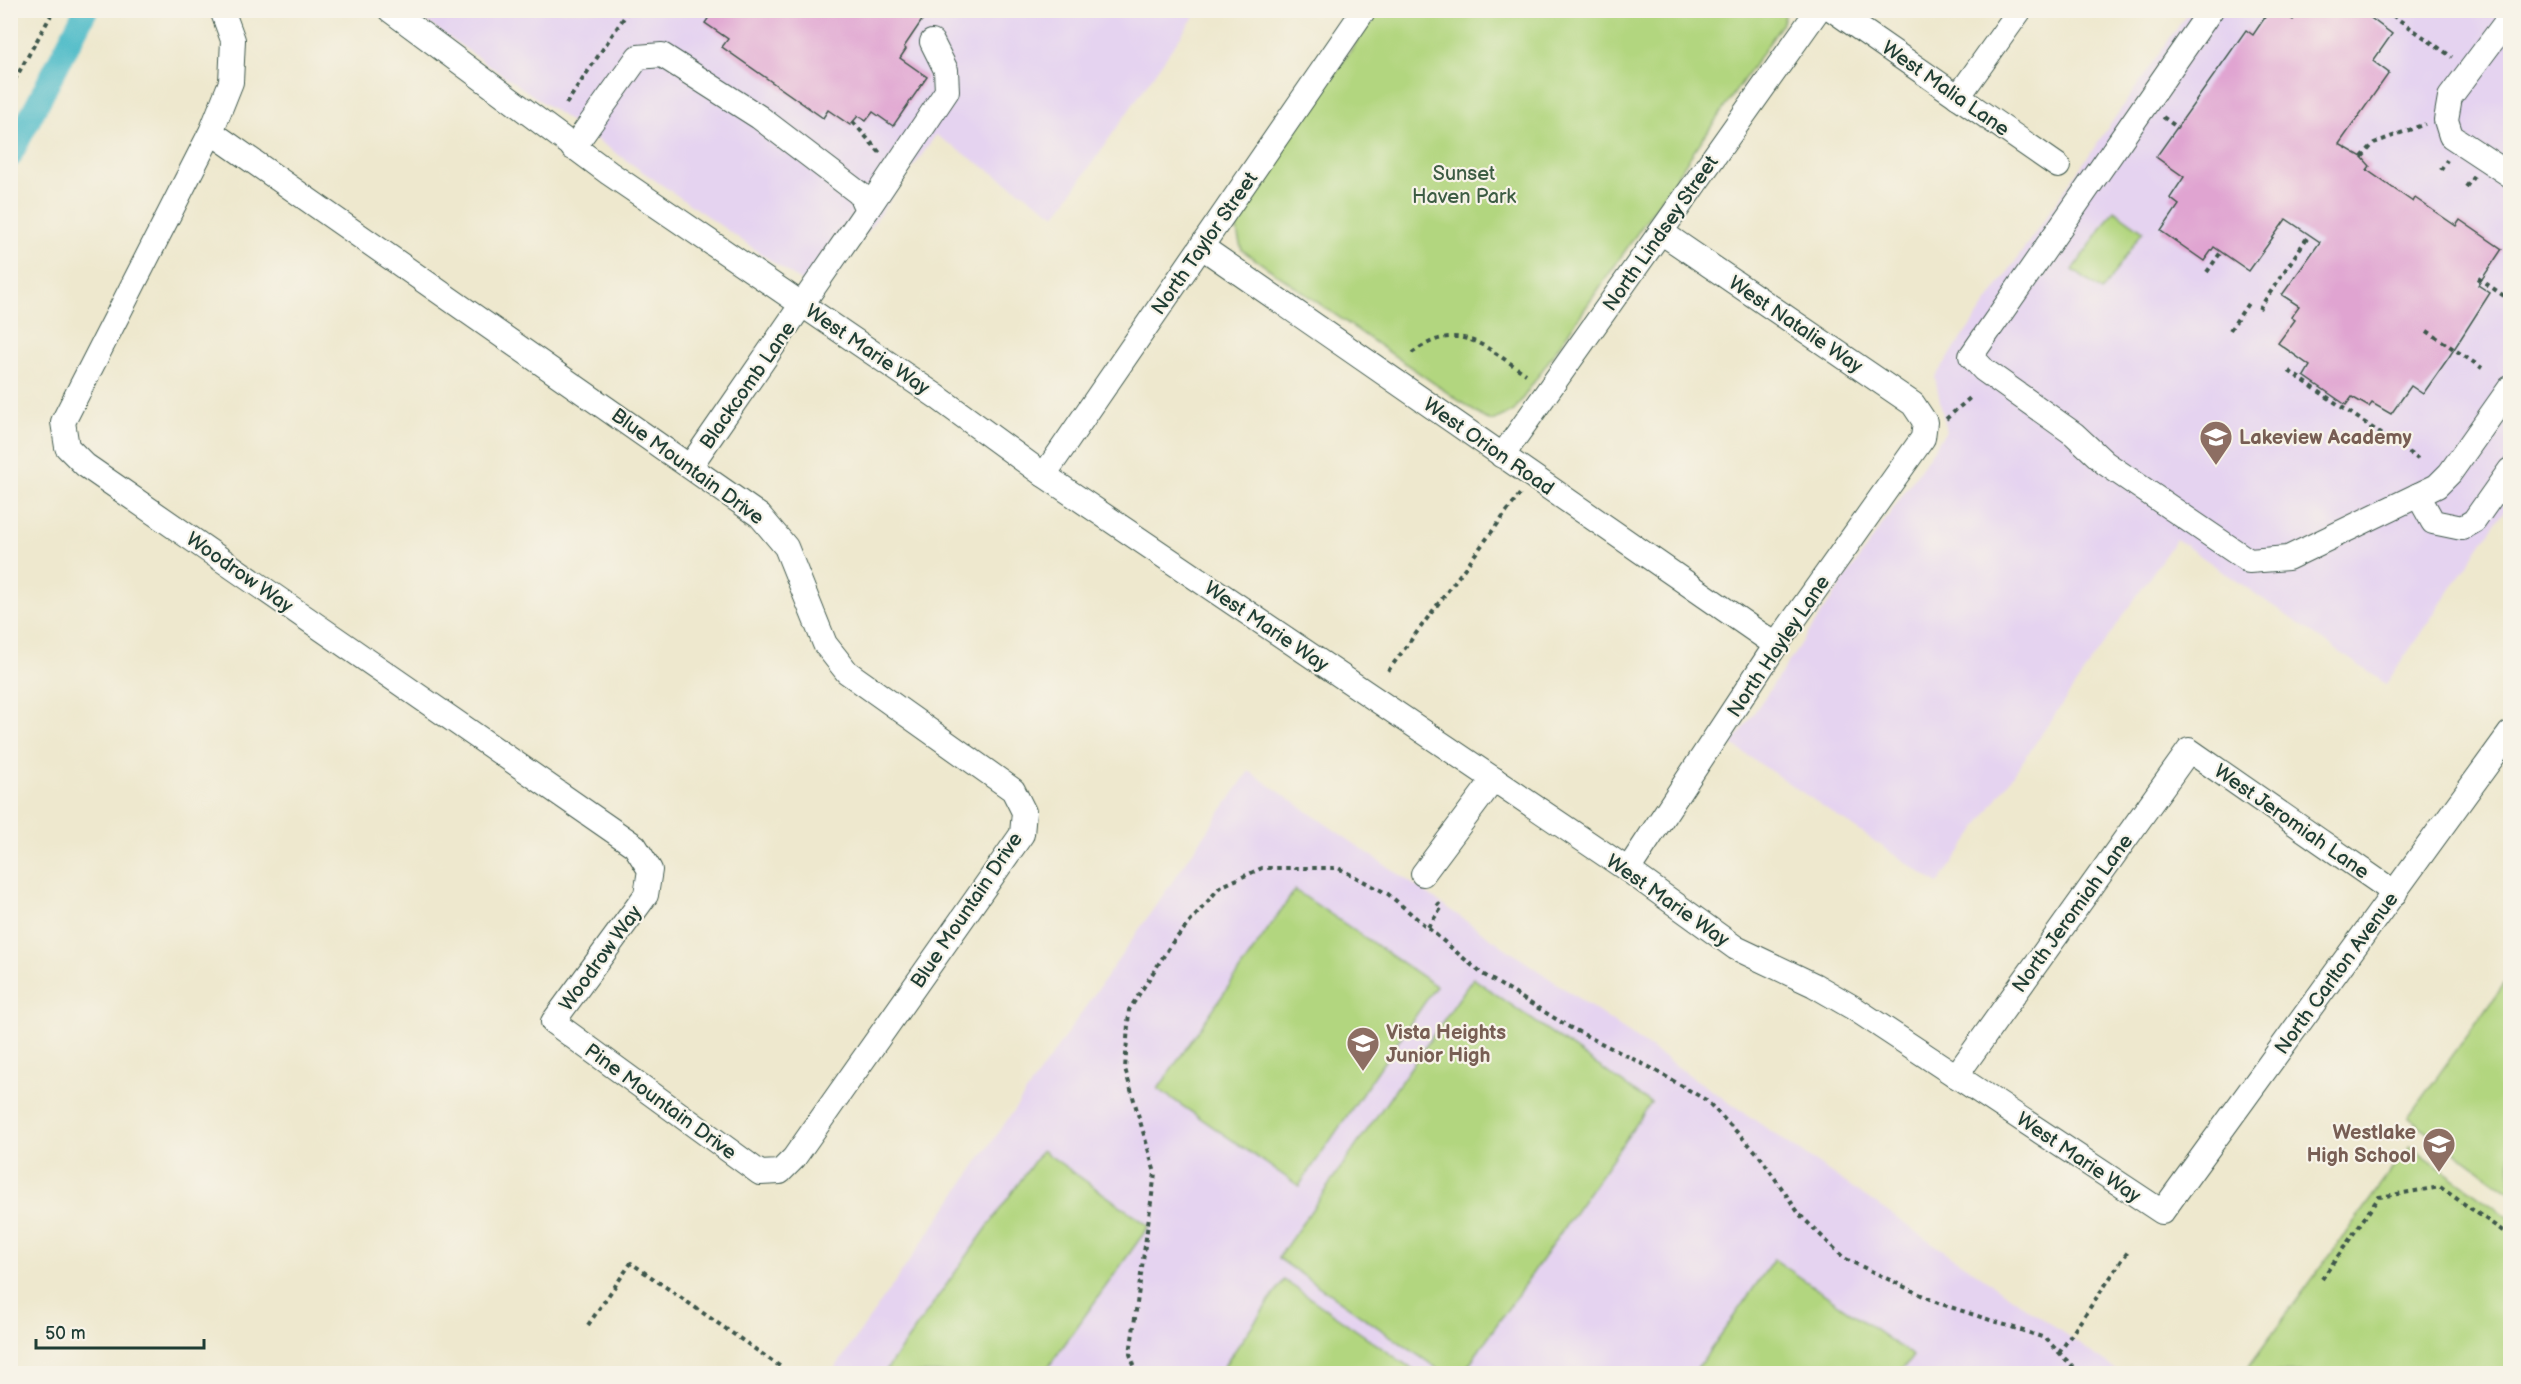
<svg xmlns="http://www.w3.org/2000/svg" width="2521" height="1384" viewBox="0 0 2521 1384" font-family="'Balsamiq Sans',sans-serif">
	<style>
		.built { fill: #e5d3f0 }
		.green { fill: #b2d67f; stroke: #688a5a; stroke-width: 1.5 }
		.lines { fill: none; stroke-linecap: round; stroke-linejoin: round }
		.canal { stroke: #4ebbc8; stroke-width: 24 }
		.building { fill: #e0a4d1 }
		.minor-casing { stroke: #3e574b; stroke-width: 26 }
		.path { stroke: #3e574b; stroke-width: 4; stroke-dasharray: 4.5 4.5; stroke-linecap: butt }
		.minor { stroke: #fff; stroke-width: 24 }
		.labels { text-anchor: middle; stroke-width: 4.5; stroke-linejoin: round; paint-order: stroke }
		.street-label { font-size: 20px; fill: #1f3d34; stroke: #f7f3e8 }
		.park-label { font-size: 20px; fill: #3c5c43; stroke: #f7f3e8 }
		.education-label { font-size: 20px; font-weight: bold; fill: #785e54; stroke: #f7f3e8; text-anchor: start }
	</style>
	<rect width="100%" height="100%" fill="#f7f3e8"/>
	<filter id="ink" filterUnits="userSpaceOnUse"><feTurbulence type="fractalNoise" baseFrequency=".0167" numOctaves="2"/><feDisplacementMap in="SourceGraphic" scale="12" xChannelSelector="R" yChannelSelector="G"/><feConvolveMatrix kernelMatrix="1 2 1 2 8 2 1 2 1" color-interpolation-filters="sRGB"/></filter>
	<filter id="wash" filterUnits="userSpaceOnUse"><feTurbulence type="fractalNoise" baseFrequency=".008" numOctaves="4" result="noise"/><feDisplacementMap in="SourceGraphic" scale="24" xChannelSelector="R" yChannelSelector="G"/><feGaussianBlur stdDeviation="1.35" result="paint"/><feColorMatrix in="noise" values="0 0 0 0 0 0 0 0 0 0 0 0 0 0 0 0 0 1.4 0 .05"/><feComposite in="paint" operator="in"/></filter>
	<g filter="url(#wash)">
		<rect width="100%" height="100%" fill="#eee8ce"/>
		<g class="built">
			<path d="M411,11H1198L1056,215L936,135L822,296Z"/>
			<path d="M2189,11H2510V502L2386,684L2176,539L1938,884L1732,745L1946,431L1935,377Z"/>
			<path d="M1249,771L2121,1373L831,1374Z"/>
		</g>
		<g class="green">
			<path d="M1378,11H1786L1783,23L1514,411L1492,421L1484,418L1242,250C1237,235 1235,225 1240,209Z"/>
			<path d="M2114,210L2143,231L2102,291L2073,270Z"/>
			<path d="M1295,890L1436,986L1299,1186L1158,1089Z"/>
			<path d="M2510,976V1192L2408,1117Z"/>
			<path d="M1473,978L1651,1103L1463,1373H1444L1278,1258Z"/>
			<path d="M2409,1146L2510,1219V1373H2244Z"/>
			<path d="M1042,1150L1149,1226L1044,1373H884Z"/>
			<path d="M1774,1259L1913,1356L1900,1373H1694Z"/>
			<path d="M1284,1280L1418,1373H1219Z"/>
		</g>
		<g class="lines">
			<path class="canal" d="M10,156L86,10"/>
		</g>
		<g id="blocks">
			<g class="building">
				<path d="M714,10H929L904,47L906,49L900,58L927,77L893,126L873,112L866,121L858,116L850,125L828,110L823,118L722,47L728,39L705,23Z"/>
				<path d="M2270,10H2279L2293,20L2299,10H2360L2392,34L2373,61L2389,73L2339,144L2362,157L2370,166L2367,170L2413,202L2415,198L2456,226L2460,220L2502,249L2478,285L2490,293L2449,357L2423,394L2411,386L2391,414L2372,403L2369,407L2352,397L2346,405L2304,376L2310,366L2278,343L2295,320L2291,317L2299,306L2282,295L2320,242L2286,219L2249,271L2214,247L2204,261L2161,231L2179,205L2170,198L2184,177L2156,157L2246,30L2253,35Z"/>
			</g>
		</g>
	</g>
	<g filter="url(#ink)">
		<use href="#blocks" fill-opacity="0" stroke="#3e574b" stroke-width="1.5"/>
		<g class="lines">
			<defs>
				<g id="minor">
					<path d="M390,10L609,173L936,396L1044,475L1628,870L1736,948L1814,985L1852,1007L2162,1212L2510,733"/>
					<path d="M1833,10L2058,166"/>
					<path d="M2211,10L1971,356L1984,370L2074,434L2105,463L2249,561L2288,558L2437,486L2450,473L2510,388"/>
					<path d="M2510,17L2450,97L2446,120L2451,136L2510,175"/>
					<path d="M1958,97L2020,10"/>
					<path d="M211,132L760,516L786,547L825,644L847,672L1013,790L1024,812L1022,834L794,1158L780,1172L760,1173L553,1022L646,895L650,870L635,846L85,465L67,447L63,422L211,132L231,82L233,40L222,10"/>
					<path d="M573,148L638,57L662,55L759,117L860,194L867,210L691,465"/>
					<path d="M867,210L947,91L946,70L932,42"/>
					<path d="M1202,247L1776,645"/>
					<path d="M1502,456L1818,10"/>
					<path d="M1044,475L1364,10"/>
					<path d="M2418,495L2433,522L2462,528L2474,521L2510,470"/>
					<path d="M1628,870L1776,645L1923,438L1925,422L1913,404L1661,232"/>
					<path d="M1423,874L1494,779"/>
					<path d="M1956,1076L2189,750L2395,893"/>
				</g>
			</defs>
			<use href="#minor" class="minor-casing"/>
			<g class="path">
				<path d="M2254,10L2261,15L2264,10"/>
				<path d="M2268,10L2269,11"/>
				<path d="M2385,10L2452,57"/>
				<path d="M10,88L54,10"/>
				<path d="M566,104L629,10"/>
				<path d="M2163,117L2178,128"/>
				<path d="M853,122L880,153"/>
				<path d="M2362,157L2374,143L2425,124"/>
				<path d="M2441,170L2447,160"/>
				<path d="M2466,187L2474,176"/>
				<path d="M2207,272L2221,252"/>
				<path d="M2478,278L2510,300"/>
				<path d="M2259,309L2309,235"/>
				<path d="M2230,330L2249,302"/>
				<path d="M2427,331L2482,368"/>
				<path d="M1412,353C1459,318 1485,347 1526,374"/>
				<path d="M2289,371L2418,459"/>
				<path d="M1946,419L1971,397"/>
				<path d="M1388,671L1520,494"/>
				<path d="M1428,927L1442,907L1437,903"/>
				<path d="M2322,1279L2379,1197L2440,1187L2510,1236"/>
				<path d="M588,1325L631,1263L791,1374"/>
				<path d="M2059,1353L2129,1250"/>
				<path d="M1137,1374L1130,1354L1155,1173L1125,1069L1129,1010L1172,943L1220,887L1262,868H1338L1388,894L1481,973L1569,1027L1651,1068L1706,1100L1759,1155L1800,1215L1844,1258L1938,1303L2045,1338L2080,1374"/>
			</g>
			<use href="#minor" class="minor"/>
		</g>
	</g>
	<defs>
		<symbol id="school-pin" viewBox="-11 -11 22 30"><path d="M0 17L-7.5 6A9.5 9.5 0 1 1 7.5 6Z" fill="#8d6e63" stroke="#f7f3e8"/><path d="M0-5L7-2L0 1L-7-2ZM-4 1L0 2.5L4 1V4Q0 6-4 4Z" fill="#fff"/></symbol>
	</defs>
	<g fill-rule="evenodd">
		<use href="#school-pin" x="2197" y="418" width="38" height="52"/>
		<use href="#school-pin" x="1344" y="1024" width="38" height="52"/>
		<use href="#school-pin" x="2420" y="1125" width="38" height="52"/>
	</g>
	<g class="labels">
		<g class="street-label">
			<text transform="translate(1946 88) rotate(35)" y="7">West Malia Lane</text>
			<text transform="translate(1660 233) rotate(-55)" y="7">North Lindsey Street</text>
			<text transform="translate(1204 243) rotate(-55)" y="7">North Taylor Street</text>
			<text transform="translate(1796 324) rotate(34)" y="7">West Natalie Way</text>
			<text transform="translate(868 349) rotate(34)" y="7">West Marie Way</text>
			<text transform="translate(747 385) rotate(-55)" y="7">Blackcomb Lane</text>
			<text transform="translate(1489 446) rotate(35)" y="7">West Orion Road</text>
			<text transform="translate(688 466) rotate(36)" y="7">Blue Mountain Drive</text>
			<text transform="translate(240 572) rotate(35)" y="7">Woodrow Way</text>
			<text transform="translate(1267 626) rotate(34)" y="7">West Marie Way</text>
			<text transform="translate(1778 646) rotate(-56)" y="7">North Hayley Lane</text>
			<text transform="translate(2292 821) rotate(35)" y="7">West Jeromiah Lane</text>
			<text transform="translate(1668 900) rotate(35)" y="7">West Marie Way</text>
			<text transform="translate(966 910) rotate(-56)" y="7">Blue Mountain Drive</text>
			<text transform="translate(2072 913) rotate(-54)" y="7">North Jeromiah Lane</text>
			<text transform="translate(600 958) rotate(-54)" y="7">Woodrow Way</text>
			<text transform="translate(2336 973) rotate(-54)" y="7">North Carlton Avenue</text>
			<text transform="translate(661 1101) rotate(36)" y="7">Pine Mountain Drive</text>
			<text transform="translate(2079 1157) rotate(34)" y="7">West Marie Way</text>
		</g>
		<g class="park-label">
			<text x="1464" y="180">Sunset<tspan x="1464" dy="23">Haven Park</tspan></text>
		</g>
		<g class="education-label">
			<text x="2239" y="444">Lakeview Academy</text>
			<text x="1386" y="1039">Vista Heights<tspan x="1386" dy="23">Junior High</tspan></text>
			<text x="2416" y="1139" text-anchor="end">Westlake<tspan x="2416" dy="23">High School</tspan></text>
		</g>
	</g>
	<rect width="2521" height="1384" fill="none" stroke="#f7f3e8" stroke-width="36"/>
	<path d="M36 1339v9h168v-9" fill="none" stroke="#1f3d34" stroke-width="3"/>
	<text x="45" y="1339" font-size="18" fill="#1f3d34" stroke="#f7f3e8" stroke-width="4.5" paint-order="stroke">50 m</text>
</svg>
